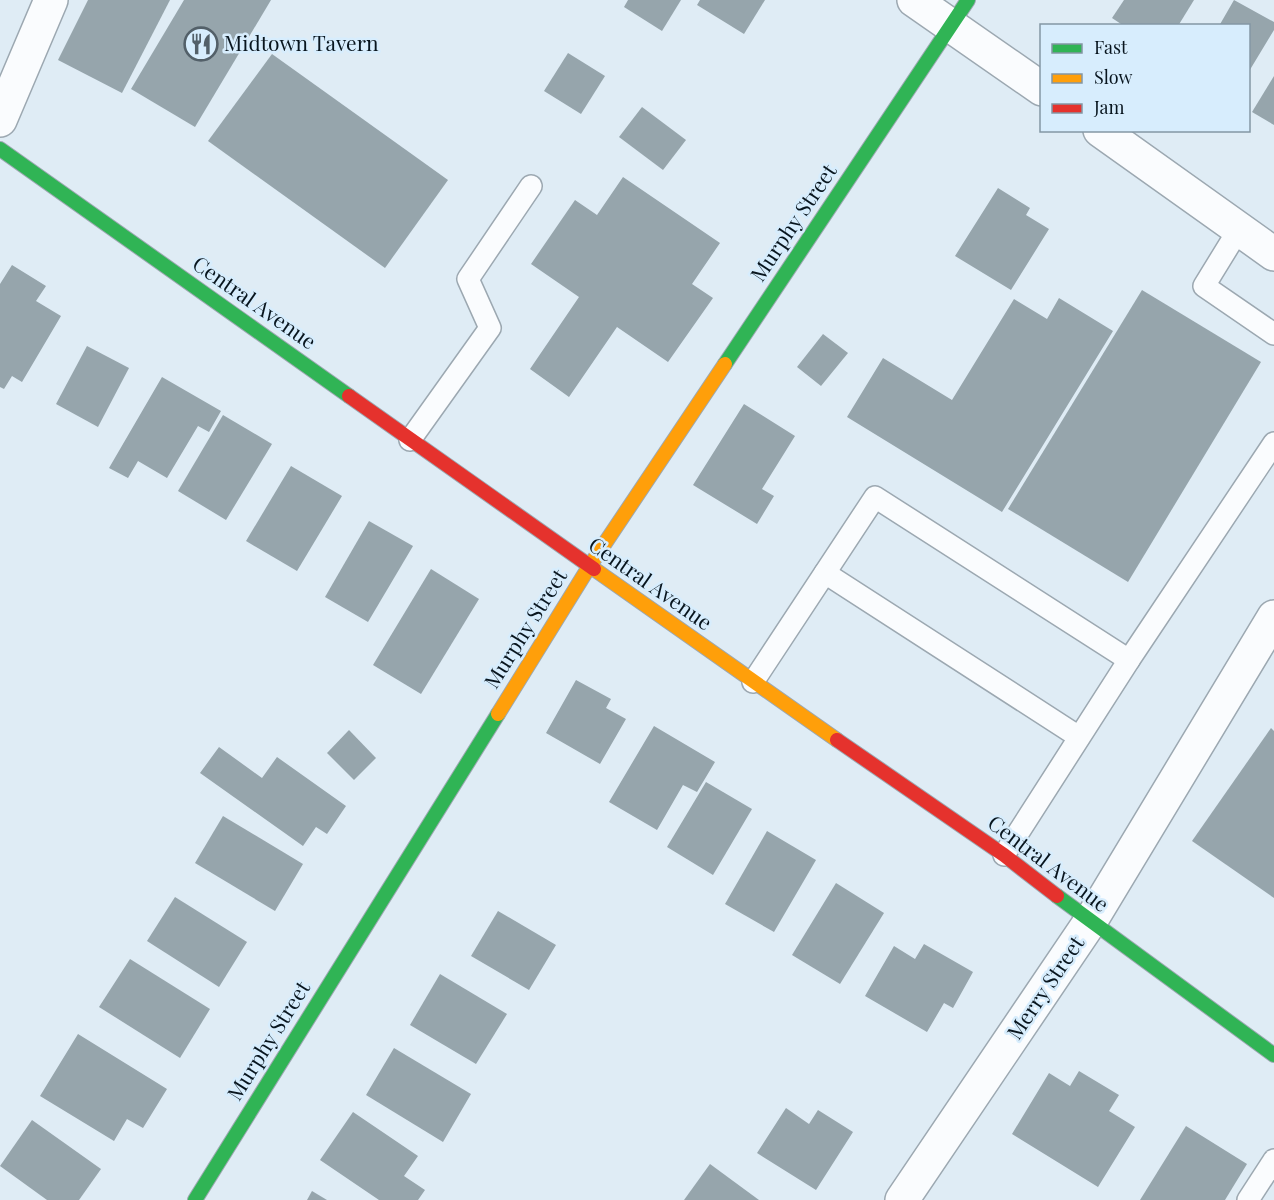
<svg xmlns="http://www.w3.org/2000/svg" width="1274" height="1200" viewBox="0 0 1274 1200" font-family="'Playfair Display',serif">
	<style>
		.building { fill: #96a5ac }
		.lines { fill: none; stroke-linecap: round; stroke-linejoin: round }
		.lane-casing { stroke: #9ca8b1; stroke-width: 24 }
		.street-casing { stroke: #9ca8b1; stroke-width: 36 }
		.fast-casing { stroke: #9ca8b1; stroke-width: 16 }
		.slow-casing { stroke: #9ca8b1; stroke-width: 16 }
		.jam-casing { stroke: #9ca8b1; stroke-width: 16 }
		.lane { stroke: #fafcfe; stroke-width: 21 }
		.street { stroke: #fafcfe; stroke-width: 33 }
		.fast { stroke: #30b455; stroke-width: 14 }
		.slow { stroke: #ff9f0a; stroke-width: 14 }
		.jam { stroke: #e5322d; stroke-width: 14 }
		.labels { text-anchor: middle; stroke-width: 5; stroke-linejoin: round; paint-order: stroke }
		.poi-label { font-size: 21px; fill: #08151e; stroke: #d7edfd; text-anchor: start }
		.street-label { font-size: 21px; fill: #08151e; stroke: #d7edfd }
	</style>
	<rect width="100%" height="100%" fill="#dfecf5"/>
	<g class="building">
		<path d="M88,0H170L122,93L58,60Z"/>
		<path d="M184,0H271L195,127L131,89Z"/>
		<path d="M628,0H681L662,31L624,7Z"/>
		<path d="M700,0H765L744,34L697,5Z"/>
		<path d="M1124,0H1194L1178,26H1124L1112,18Z"/>
		<path d="M1234,0L1274,22V30L1248,73V26H1219Z"/>
		<path d="M568,53L605,76L581,114L544,91Z"/>
		<path d="M272,54L448,180L385,268L208,141Z"/>
		<path d="M1274,76V125L1252,112Z"/>
		<path d="M642,107L686,140L663,170L619,137Z"/>
		<path d="M623,177L720,243L692,284L713,298L668,362L617,327L569,397L530,369L579,297L531,264L575,200L597,215Z"/>
		<path d="M998,188L1030,208L1026,215L1049,229L1011,290L955,256Z"/>
		<path d="M12,265L46,286L36,301L61,316L22,382L12,376L4,389L0,387V284Z"/>
		<path d="M1142,290L1261,362L1128,582L1008,509Z"/>
		<path d="M1059,298L1113,331L1002,512L847,417L883,358L952,400L1014,299L1047,319Z"/>
		<path d="M823,334L848,353L821,386L797,367Z"/>
		<path d="M87,346L129,368L98,427L56,404Z"/>
		<path d="M162,377L221,411L209,432L198,426L167,478L138,461L128,478L109,468Z"/>
		<path d="M744,404L795,436L762,489L774,496L757,524L693,485Z"/>
		<path d="M223,415L272,444L226,520L178,491Z"/>
		<path d="M291,466L342,496L297,571L246,541Z"/>
		<path d="M369,521L413,546L368,622L325,597Z"/>
		<path d="M431,569L479,599L421,694L373,665Z"/>
		<path d="M576,680L611,699L606,708L626,719L600,764L546,733Z"/>
		<path d="M654,726L715,762L697,792L683,785L657,830L609,802Z"/>
		<path d="M1271,728L1274,731V898L1192,841Z"/>
		<path d="M349,730L376,758L354,780L327,753Z"/>
		<path d="M219,747L262,778L277,757L346,806L327,834L316,827L303,846L200,773Z"/>
		<path d="M706,782L752,809L713,875L667,847Z"/>
		<path d="M223,816L303,864L275,911L195,863Z"/>
		<path d="M767,831L816,860L774,932L725,904Z"/>
		<path d="M836,883L884,913L840,984L792,955Z"/>
		<path d="M175,897L247,942L219,987L147,941Z"/>
		<path d="M498,911L556,945L529,990L471,956Z"/>
		<path d="M924,944L973,972L953,1008L944,1003L927,1032L865,996L894,946L915,959Z"/>
		<path d="M130,959L210,1009L180,1058L99,1007Z"/>
		<path d="M440,974L507,1014L476,1064L410,1025Z"/>
		<path d="M78,1034L167,1089L143,1128L127,1119L114,1141L40,1096Z"/>
		<path d="M394,1048L471,1094L443,1142L366,1095Z"/>
		<path d="M1079,1071L1119,1095L1109,1111L1135,1127L1098,1187L1012,1134L1049,1073L1070,1086Z"/>
		<path d="M786,1108L809,1124L818,1110L853,1132L816,1190L757,1153Z"/>
		<path d="M353,1112L418,1156L404,1176L425,1190L418,1200H379L320,1160Z"/>
		<path d="M32,1120L101,1169L79,1200H47L0,1166Z"/>
		<path d="M1186,1126L1247,1164L1225,1200H1140Z"/>
		<path d="M710,1164L759,1200H684Z"/>
		<path d="M312,1191L327,1200H307Z"/>
	</g>
	<g class="lines">
		<defs>
			<g id="lane">
				<path d="M1239,229L1204,286L1274,334"/>
				<path d="M410,440L490,328L468,279L531,186"/>
				<path d="M825,573L1079,737"/>
				<path d="M753,682L875,497L1129,660L1274,443"/>
				<path d="M1004,855L1129,660"/>
				<path d="M1248,1200L1274,1160"/>
			</g>
			<g id="street">
				<path d="M914,0L1042,89"/>
				<path d="M0,120L51,0"/>
				<path d="M1100,130L1274,254"/>
				<path d="M902,1200L1090,922L1274,617"/>
			</g>
			<g id="fast">
				<path d="M0,149L349,396"/>
				<path d="M725,364L968,0"/>
				<path d="M1057,896L1274,1055"/>
				<path d="M195,1200L498,714"/>
			</g>
			<g id="slow">
				<path d="M594,569L837,740"/>
				<path d="M498,714L589,567L725,364"/>
			</g>
			<g id="jam">
				<path d="M349,396L594,569"/>
				<path d="M837,740L1004,855L1057,896"/>
			</g>
		</defs>
		<use href="#lane" class="lane-casing"/>
		<use href="#street" class="street-casing"/>
		<use href="#fast" class="fast-casing"/>
		<use href="#slow" class="slow-casing"/>
		<use href="#jam" class="jam-casing"/>
		<use href="#lane" class="lane"/>
		<use href="#street" class="street"/>
		<use href="#fast" class="fast"/>
		<use href="#slow" class="slow"/>
		<use href="#jam" class="jam"/>
	</g>
	<defs>
		<symbol id="restaurant-ring" viewBox="-11 -11 22 22"><circle r="9.5" fill="#d7edfd" stroke="#536069" stroke-width="1.5"/><path d="M-5-6h1v4h1v-4h1v4h1v-4h1v5L-1.5 .5V6h-2V.5L-5-1ZM5-6V6H3V1.5H1.5Q1.5-4 5-6Z" fill="#536069"/></symbol>
	</defs>
	<g fill-rule="evenodd">
		<use href="#restaurant-ring" x="182" y="25" width="38" height="38"/>
	</g>
	<g class="labels">
		<g class="poi-label">
			<text x="224" y="51">Midtown Tavern</text>
		</g>
		<g class="street-label">
			<text transform="translate(794 223) rotate(-56)" y="7">Murphy Street</text>
			<text transform="translate(254 303) rotate(35)" y="7">Central Avenue</text>
			<text transform="translate(650 584) rotate(35)" y="7">Central Avenue</text>
			<text transform="translate(526 629) rotate(-58)" y="7">Murphy Street</text>
			<text transform="translate(1048 864) rotate(37)" y="7">Central Avenue</text>
			<text transform="translate(1046 988) rotate(-56)" y="7">Merry Street</text>
			<text transform="translate(269 1041) rotate(-58)" y="7">Murphy Street</text>
		</g>
	</g>
	<rect x="1040" y="24" width="210" height="108" fill="#d7edfd" stroke="#8497a4" stroke-width="1.5"/>
	<rect x="1052" y="44" width="30" height="9" fill="#30b455" stroke="#8497a4" stroke-width="1.5"/>
	<text x="1094" y="54" font-size="18" fill="#08151e">Fast</text>
	<rect x="1052" y="74" width="30" height="9" fill="#ff9f0a" stroke="#8497a4" stroke-width="1.5"/>
	<text x="1094" y="84" font-size="18" fill="#08151e">Slow</text>
	<rect x="1052" y="104" width="30" height="9" fill="#e5322d" stroke="#8497a4" stroke-width="1.5"/>
	<text x="1094" y="114" font-size="18" fill="#08151e">Jam</text>
</svg>
